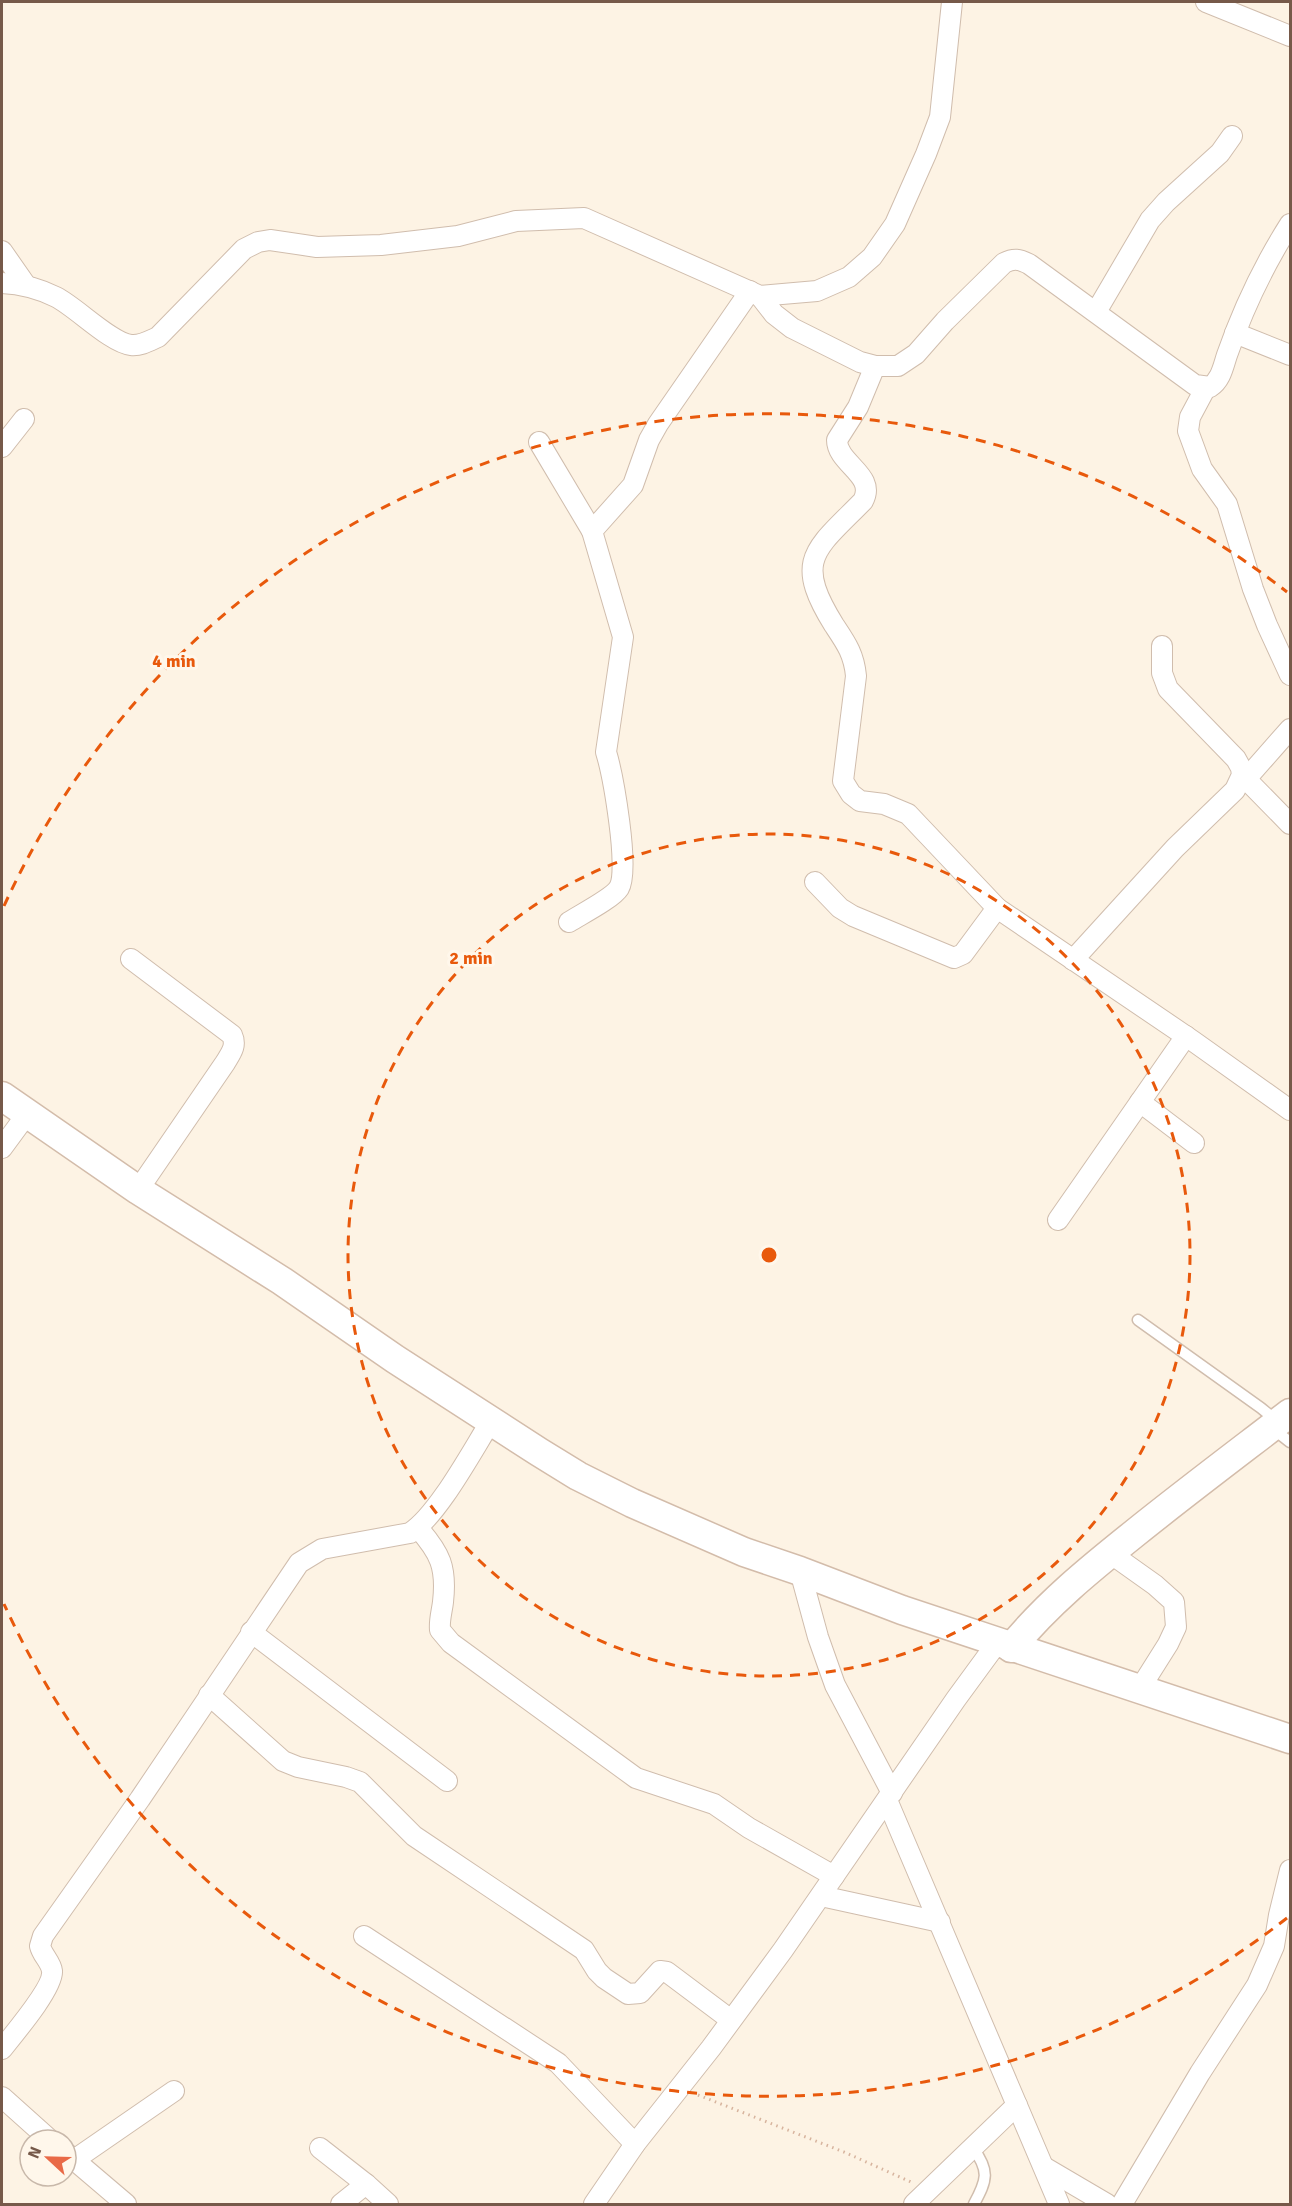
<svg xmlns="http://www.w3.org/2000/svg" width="1292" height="2206" viewBox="0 0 1292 2206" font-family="Signika,sans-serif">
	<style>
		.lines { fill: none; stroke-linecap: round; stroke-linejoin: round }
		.lane-casing { stroke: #d0bdad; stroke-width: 13 }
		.street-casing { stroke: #d0bdad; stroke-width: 22 }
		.secondary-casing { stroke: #d3bcaa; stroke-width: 31 }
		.path { stroke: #d7b49e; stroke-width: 3; stroke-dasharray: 1.5 4.5; stroke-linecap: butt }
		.lane { stroke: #fff; stroke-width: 10 }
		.street { stroke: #fff; stroke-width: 20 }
		.secondary { stroke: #fff; stroke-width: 28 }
		.ring { fill: none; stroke: #e8590c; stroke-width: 3; stroke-dasharray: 10 8 }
		.centre { fill: #e8590c; stroke: #fff7eb; stroke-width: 3 }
		.ring-label { font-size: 18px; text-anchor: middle; font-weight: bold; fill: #e8590c; stroke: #fff7eb; stroke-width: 6; stroke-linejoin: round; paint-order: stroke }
	</style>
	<rect width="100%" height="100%" fill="#fdf3e4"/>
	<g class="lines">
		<defs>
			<g id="lane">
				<path d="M1138,1320L1261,1408L1278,1422"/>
				<path d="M1272,1428L1290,1442"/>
				<path d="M973,2148C990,2171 987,2180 974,2204"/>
			</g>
			<g id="street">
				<path d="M1206,2L1290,36"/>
				<path d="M2,251L25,284"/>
				<path d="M2,283C21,284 38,288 56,297C76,307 111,343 131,345C141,346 149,341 158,337L244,249L258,242L270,240L317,247L381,245L458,236L516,221L584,218L760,296L817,291L849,277L872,257L895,224L926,154L940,117L952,2"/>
				<path d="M760,296L774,314L792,328L860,362L875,366H898L916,354L945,321L1004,263C1014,258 1019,259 1029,264L1195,385L1210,387C1221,380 1223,367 1227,355C1243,309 1264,265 1290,224"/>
				<path d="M1096,312L1150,220L1166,202L1220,153L1232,136"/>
				<path d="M1235,333L1290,355"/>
				<path d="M875,366L858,407L837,440C837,464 877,475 863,501C815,550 793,559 834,625C846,643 854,654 856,676L843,781L851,794L860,801L884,804L908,814L997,908"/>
				<path d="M1206,387L1190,417L1188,431L1202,469L1227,504L1253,589L1267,625L1290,675"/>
				<path d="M539,442L592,531"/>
				<path d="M2,447L24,419"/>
				<path d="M1242,775L1290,824"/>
				<path d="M1246,779L1290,729"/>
				<path d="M815,882L840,908L853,916L954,958L963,954L997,908L1193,1041L1290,1110"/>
				<path d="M569,922C580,915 613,898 619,888C630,870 613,775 606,752L623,637L592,531L633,485L649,440L658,424L750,291"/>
				<path d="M131,959L232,1035C237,1046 231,1053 225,1063L138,1190"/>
				<path d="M1073,960L1175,848L1235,790L1242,775L1241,768L1236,759L1168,689L1162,673V646"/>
				<path d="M1140,1102L1194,1143"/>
				<path d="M2,1148L27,1114"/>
				<path d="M1058,1220L1186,1036"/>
				<path d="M418,1528C440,1553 447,1567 443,1602C442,1611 439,1620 440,1630L451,1643L636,1778L714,1804L749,1828L834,1876"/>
				<path d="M1110,1553L1155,1585L1174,1602L1176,1627L1168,1644L1139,1690"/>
				<path d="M800,1571L818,1637L835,1685L892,1793"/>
				<path d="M251,1632L447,1781"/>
				<path d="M209,1695L283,1761L298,1767L346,1777L360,1782L414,1836L584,1950L597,1971L604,1978L628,1994L640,1993L660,1971L667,1972L731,2020"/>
				<path d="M887,1800L1059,2204"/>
				<path d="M821,1896L940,1922"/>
				<path d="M364,1936L558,2063L635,2144"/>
				<path d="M2,2049C13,2035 54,1987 52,1971C51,1962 42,1955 40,1946L43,1936L140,1799L299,1563L322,1549L410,1533C438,1515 472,1451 491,1421"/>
				<path d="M2,2097L50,2140"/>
				<path d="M320,2148L366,2184L388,2204"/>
				<path d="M66,2153L126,2204"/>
				<path d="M74,2160L174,2091"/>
				<path d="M1044,2167L1107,2204"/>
				<path d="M341,2204L366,2184"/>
				<path d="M594,2204L635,2144L711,2048L783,1950L956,1699L997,1643"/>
				<path d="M914,2204L1017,2105"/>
				<path d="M1122,2204L1200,2073L1257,1985L1274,1946L1279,1915L1290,1870"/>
			</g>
			<g id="secondary">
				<path d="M2,1096L138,1190L282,1281L395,1359L539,1452L578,1476L632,1503L744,1552L800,1571L902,1610L1290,1739"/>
				<path d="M1011,1648C1048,1603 1090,1569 1135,1533C1186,1492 1238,1453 1290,1413"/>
			</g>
		</defs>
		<use href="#lane" class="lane-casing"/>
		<use href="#street" class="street-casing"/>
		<use href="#secondary" class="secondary-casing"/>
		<path class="path" d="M698,2095L844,2152L911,2182"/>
		<use href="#lane" class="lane"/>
		<use href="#street" class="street"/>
		<use href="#secondary" class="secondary"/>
	</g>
	<g class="ring">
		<circle cx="769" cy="1255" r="421"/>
		<path d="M1287 1918A841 841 0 0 1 4 1604M4 906A841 841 0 0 1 1287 592"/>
	</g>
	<circle cx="769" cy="1255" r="9" class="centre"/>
	<g class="ring-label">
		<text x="174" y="667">4 min</text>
		<text x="471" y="964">2 min</text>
	</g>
	<rect width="1292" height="2206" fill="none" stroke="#765949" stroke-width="6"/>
	<g transform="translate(48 2158) rotate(292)"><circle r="28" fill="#fff7eb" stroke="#c8b8aa" stroke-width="1.5"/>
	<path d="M0-4.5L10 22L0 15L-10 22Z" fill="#e96a47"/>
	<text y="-9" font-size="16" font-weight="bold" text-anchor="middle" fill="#765949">N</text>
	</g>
</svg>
